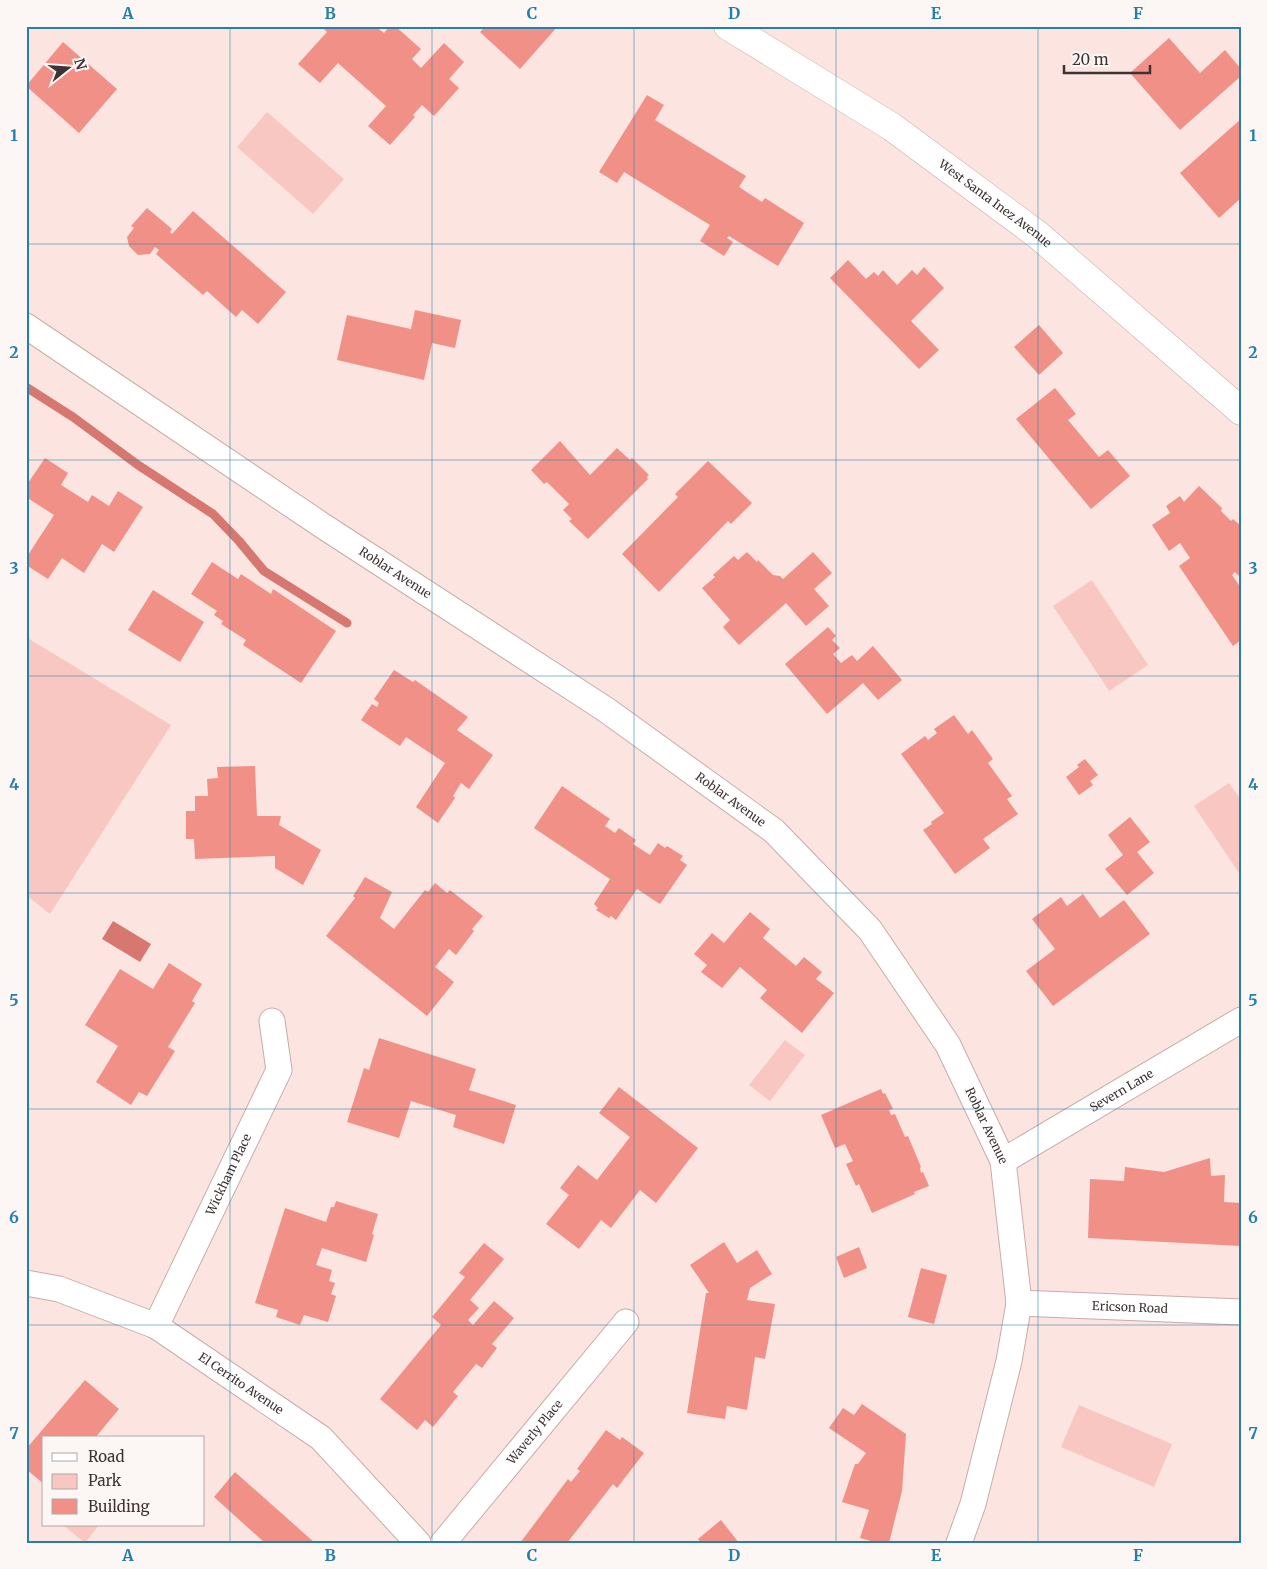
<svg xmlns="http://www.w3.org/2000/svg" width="1267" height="1569" viewBox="0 0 1267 1569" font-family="Merriweather,serif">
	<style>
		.green { fill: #f9c7c1 }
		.water { fill: #d67870 }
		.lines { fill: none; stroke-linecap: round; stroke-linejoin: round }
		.stream { stroke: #d67870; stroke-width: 9 }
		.building { fill: #f19087 }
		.street-casing { stroke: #c8aca9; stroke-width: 27 }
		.secondary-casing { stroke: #c8aca9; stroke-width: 29 }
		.street { stroke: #fff; stroke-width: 25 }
		.secondary { stroke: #fff; stroke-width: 28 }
		.grid { fill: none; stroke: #257fad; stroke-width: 1; stroke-opacity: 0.55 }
		.labels { text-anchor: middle; stroke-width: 4; stroke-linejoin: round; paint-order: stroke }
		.street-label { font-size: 12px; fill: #3e3332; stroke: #fcf6f5 }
		.neatline { fill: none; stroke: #257fad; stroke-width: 2 }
		.grid-label { font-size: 16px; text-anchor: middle; font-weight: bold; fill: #257fad }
	</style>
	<rect width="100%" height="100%" fill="#fce4e1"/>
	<g class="green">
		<path d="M267,112L344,179L313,214L237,147Z"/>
		<path d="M1092,580L1148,665L1109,691L1053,606Z"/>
		<path d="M26,637L171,725L50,914L26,895Z"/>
		<path d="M1229,783L1241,800V876L1194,806Z"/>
		<path d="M785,1040L805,1055L770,1101L749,1085Z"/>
		<path d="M1079,1405L1172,1444L1154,1487L1061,1447Z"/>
		<path d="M63,1525H99L85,1543Z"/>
	</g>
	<path class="water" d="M113,921L151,944L140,962L102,939Z"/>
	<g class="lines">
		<path class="stream" d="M26,387L73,417L138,465L213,514L239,541L264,571L347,623"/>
	</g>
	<g class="building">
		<path d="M321,26H375L384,33L390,26H395L421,49L412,59L421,68L444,43L464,62L449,79L459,88L434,116L422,105L413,115L415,117L390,145L368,126L386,106L338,63L320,83L298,64L327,32Z"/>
		<path d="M486,26H558L520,69L480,32Z"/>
		<path d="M1169,38L1200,73L1225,50L1241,69V76L1180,130L1130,73Z"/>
		<path d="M63,42L117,89L79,133L26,86Z"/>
		<path d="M647,95L664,105L655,120L746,176L739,187L762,202L765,198L804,223L778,266L729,236L727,238L733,242L724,256L700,241L710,225L624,172L617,183L599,172Z"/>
		<path d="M1241,119V198L1219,218L1180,173Z"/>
		<path d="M147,208L172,229L170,232L172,234L193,211L286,292L258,324L242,310L236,317L207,291L203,295L156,254L159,250L155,247L150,254L138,255L129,246L127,237L134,228L131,226Z"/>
		<path d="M848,260L866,279L874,272L878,276L883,270L897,285L912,270L917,275L924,267L944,288L911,321L939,350L919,369L830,278Z"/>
		<path d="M415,310L461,320L455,348L432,343L424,380L337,360L347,315L411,329Z"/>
		<path d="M1039,325L1063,353L1039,375L1014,347Z"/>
		<path d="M1055,388L1076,414L1068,420L1099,457L1108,450L1130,476L1091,509L1016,419Z"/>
		<path d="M560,441L590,475L617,448L630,460L632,458L649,475L647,477L648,479L588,539L569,521L572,519L563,510L569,504L547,482L544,484L531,470Z"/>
		<path d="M45,458L68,473L61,485L88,502L92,495L109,506L118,491L143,507L114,552L102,544L84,573L62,558L48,579L26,565V558L54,515L26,497V486Z"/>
		<path d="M708,461L752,503L731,524L728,521L659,592L622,554L678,497L675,494Z"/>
		<path d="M1199,486L1222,508L1221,511L1231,521L1233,519L1241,526V578L1235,572L1232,575L1241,588V640L1233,646L1179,566L1190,558L1180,543L1169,551L1152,525L1170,513L1166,506L1180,496L1184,502Z"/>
		<path d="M747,552L757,562L758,560L773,575L780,576L783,579L813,552L832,573L814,589L829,606L806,626L786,603L739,645L723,627L730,620L702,588L715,577L713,575L734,556L738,560Z"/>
		<path d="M212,562L238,579L241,574L271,594L273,589L336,631L301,683L243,645L246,640L221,624L223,621L214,615L217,611L191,594Z"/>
		<path d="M153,590L204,622L180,662L128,630Z"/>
		<path d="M828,627L836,636L832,640L840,648L833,654L841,663L852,655L857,661L873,646L902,680L878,700L863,683L827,714L785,664Z"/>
		<path d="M394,670L413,682L415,680L468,717L457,730L493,755L469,789L461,783L453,796L455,798L438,823L416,807L445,763L406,737L400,746L361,720L372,704L377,707L379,703L374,699Z"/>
		<path d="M954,715L968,734L972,730L993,759L988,763L1012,796L1007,799L1018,814L983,839L990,848L955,874L923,830L932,824L931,822L944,813L901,754L925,736L928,740L937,733L934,729Z"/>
		<path d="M1085,759L1098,775L1090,781L1093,785L1079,795L1066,777L1079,767L1077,765Z"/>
		<path d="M255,766L257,816H281L279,825L321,850L303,885L275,868V856L195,859L194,839H186V811H195V796H208L207,779L218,778L217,767Z"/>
		<path d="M562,786L610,819L605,826L615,833L619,828L636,840L633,844L650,855L658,843L665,848L667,846L683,856L680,860L687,865L660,904L637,889L616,920L611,916L609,918L596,910L598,908L594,904L610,879L534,828Z"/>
		<path d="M1130,817L1150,842L1137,852L1154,873L1127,895L1105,869L1123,855L1108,835Z"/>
		<path d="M365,877L392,892L380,918L394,929L425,890L428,892L435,883L447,893L450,890L483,916L472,929L474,931L456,955L449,949L435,967L454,982L427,1016L326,936L355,898L353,896Z"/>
		<path d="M1083,894L1100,918L1124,900L1150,934L1053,1006L1026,971L1055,949L1032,919L1061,897L1067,906Z"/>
		<path d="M750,912L770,929L763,938L796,966L804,957L822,972L816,979L834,993L802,1033L760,998L767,990L740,967L722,988L701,972L707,965L694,954L712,933L724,943Z"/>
		<path d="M169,963L202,984L192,1001L195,1003L168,1047L175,1051L147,1096L139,1092L131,1105L96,1082L118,1046L85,1025L120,969L153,989Z"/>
		<path d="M379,1038L476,1069L469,1090L516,1105L504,1144L453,1127L456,1115L411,1101L399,1138L347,1122L364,1068L369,1070Z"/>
		<path d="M619,1087L698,1148L656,1203L640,1190L611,1228L601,1220L579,1249L546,1224L569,1195L560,1188L578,1165L597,1180L630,1137L599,1113Z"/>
		<path d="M881,1089L883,1094L885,1093L893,1109L889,1110L891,1115L895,1114L905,1137L908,1136L921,1167L920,1168L921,1173L923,1172L929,1186L914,1192L915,1194L872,1213L859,1184L856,1186L846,1164L853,1161L845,1144L835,1148L821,1115Z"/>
		<path d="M1210,1158L1211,1176L1225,1175L1224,1202L1241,1203V1246L1088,1238L1090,1179L1124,1181L1125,1167L1164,1172Z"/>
		<path d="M336,1201L378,1214L372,1234L374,1235L366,1262L322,1248L316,1265L332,1270L329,1281L335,1283L331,1294L336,1296L328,1322L304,1315L300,1325L276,1317L278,1310L255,1303L285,1208L326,1222L331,1207H334Z"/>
		<path d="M724,1242L737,1263L757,1250L772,1274L750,1288L747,1300L775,1304L765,1359L755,1357L747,1410L727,1406L725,1419L687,1413L706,1293H709L690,1265Z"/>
		<path d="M484,1243L504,1259L470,1300L479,1308L468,1320L473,1325L494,1301L514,1318L492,1344L497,1348L482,1368L476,1364L453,1392L458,1396L433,1427L425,1420L417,1430L380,1399L441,1325L432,1317L465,1277L459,1273Z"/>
		<path d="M859,1247L867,1268L844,1278L836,1257Z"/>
		<path d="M921,1268L947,1275L934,1324L908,1317Z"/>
		<path d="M85,1380L119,1409L95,1438H44V1484L26,1469V1449Z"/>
		<path d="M862,1404L906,1434L902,1491L889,1543H878L860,1538L869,1510L842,1502L855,1464H858L866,1453L829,1428L843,1408L854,1415Z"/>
		<path d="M606,1430L620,1440L622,1437L644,1453L617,1488L613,1484L567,1543H520L568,1479L571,1482L580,1471L577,1469Z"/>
		<path d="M235,1472L315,1543H265L214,1497Z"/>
		<path d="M721,1520L739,1543H701L698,1539Z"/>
	</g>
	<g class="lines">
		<defs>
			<g id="street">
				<path id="s1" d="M26,326L323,526L605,709L774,831L870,930L948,1045L1003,1161L1019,1303L1009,1361L973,1504L959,1543"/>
				<path id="s2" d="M1003,1161L1241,1020"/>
				<path id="s3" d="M26,1283L59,1289L156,1326L321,1438L418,1543"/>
				<path id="s4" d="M1019,1303L1241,1312"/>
				<path id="s5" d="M156,1326L279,1070L272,1021"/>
				<path id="s6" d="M443,1543L626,1322"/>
			</g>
			<g id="secondary">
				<path id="s7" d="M728,26L892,127L1038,235L1241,411"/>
			</g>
		</defs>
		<use href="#street" class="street-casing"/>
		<use href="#secondary" class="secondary-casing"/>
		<use href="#street" class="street"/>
		<use href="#secondary" class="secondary"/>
	</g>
	<path class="grid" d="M230,26V1543M432,26V1543M634,26V1543M836,26V1543M1038,26V1543M26,244H1241M26,460H1241M26,676H1241M26,893H1241M26,1109H1241M26,1325H1241"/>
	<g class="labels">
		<g class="street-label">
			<text dy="4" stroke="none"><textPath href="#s7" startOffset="321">West Santa Inez Avenue</textPath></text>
			<text dy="4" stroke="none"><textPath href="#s1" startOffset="444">Roblar Avenue</textPath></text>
			<text dy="4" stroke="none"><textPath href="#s1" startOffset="849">Roblar Avenue</textPath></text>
			<text dy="4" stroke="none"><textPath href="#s2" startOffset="138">Severn Lane</textPath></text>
			<text dy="4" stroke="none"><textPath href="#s1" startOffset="1269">Roblar Avenue</textPath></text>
			<text dy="4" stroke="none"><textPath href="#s5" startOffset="168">Wickham Place</textPath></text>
			<text dy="4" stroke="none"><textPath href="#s4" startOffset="111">Ericson Road</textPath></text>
			<text dy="4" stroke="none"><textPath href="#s3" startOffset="240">El Cerrito Avenue</textPath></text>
			<text dy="4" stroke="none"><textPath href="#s6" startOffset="144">Waverly Place</textPath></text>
		</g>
	</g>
	<rect width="1267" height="1569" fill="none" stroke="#fcf6f5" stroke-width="55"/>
	<rect x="42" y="1436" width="162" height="90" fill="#fcf6f5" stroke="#b0a8a7"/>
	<rect x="52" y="1453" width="25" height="8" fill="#ffffff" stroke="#b0a8a7"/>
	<text x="88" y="1462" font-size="15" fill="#3e3332">Road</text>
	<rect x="52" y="1474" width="25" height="15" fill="#f9c7c1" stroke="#b0a8a7"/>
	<text x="88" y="1486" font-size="15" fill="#3e3332">Park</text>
	<rect x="52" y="1499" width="25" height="15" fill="#f19087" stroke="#b0a8a7"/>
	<text x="88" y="1512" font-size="15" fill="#3e3332">Building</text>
	<g transform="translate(68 68) rotate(73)" stroke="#fcf6f5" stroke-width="4" paint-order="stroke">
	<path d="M0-4L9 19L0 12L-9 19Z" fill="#3e3332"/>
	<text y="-8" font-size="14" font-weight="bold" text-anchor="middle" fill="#3e3332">N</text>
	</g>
	<path d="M1064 65v8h86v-8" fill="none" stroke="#3e3332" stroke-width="2.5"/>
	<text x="1072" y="65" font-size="15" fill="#3e3332" stroke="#fcf6f5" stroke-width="4" paint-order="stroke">20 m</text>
	<rect x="28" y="28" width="1212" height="1514" class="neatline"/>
	<g class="grid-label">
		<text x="128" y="19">A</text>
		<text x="330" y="19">B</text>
		<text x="532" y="19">C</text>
		<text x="734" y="19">D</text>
		<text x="936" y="19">E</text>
		<text x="1138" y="19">F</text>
		<text x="14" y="141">1</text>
		<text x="1253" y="141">1</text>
		<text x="14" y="358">2</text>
		<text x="1253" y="358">2</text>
		<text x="14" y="574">3</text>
		<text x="1253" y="574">3</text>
		<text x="14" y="790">4</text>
		<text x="1253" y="790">4</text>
		<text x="14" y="1006">5</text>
		<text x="1253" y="1006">5</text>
		<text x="14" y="1223">6</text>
		<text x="1253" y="1223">6</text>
		<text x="14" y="1439">7</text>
		<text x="1253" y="1439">7</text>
		<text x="128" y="1561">A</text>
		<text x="330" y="1561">B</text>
		<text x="532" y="1561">C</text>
		<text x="734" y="1561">D</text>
		<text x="936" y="1561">E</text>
		<text x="1138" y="1561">F</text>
	</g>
</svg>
